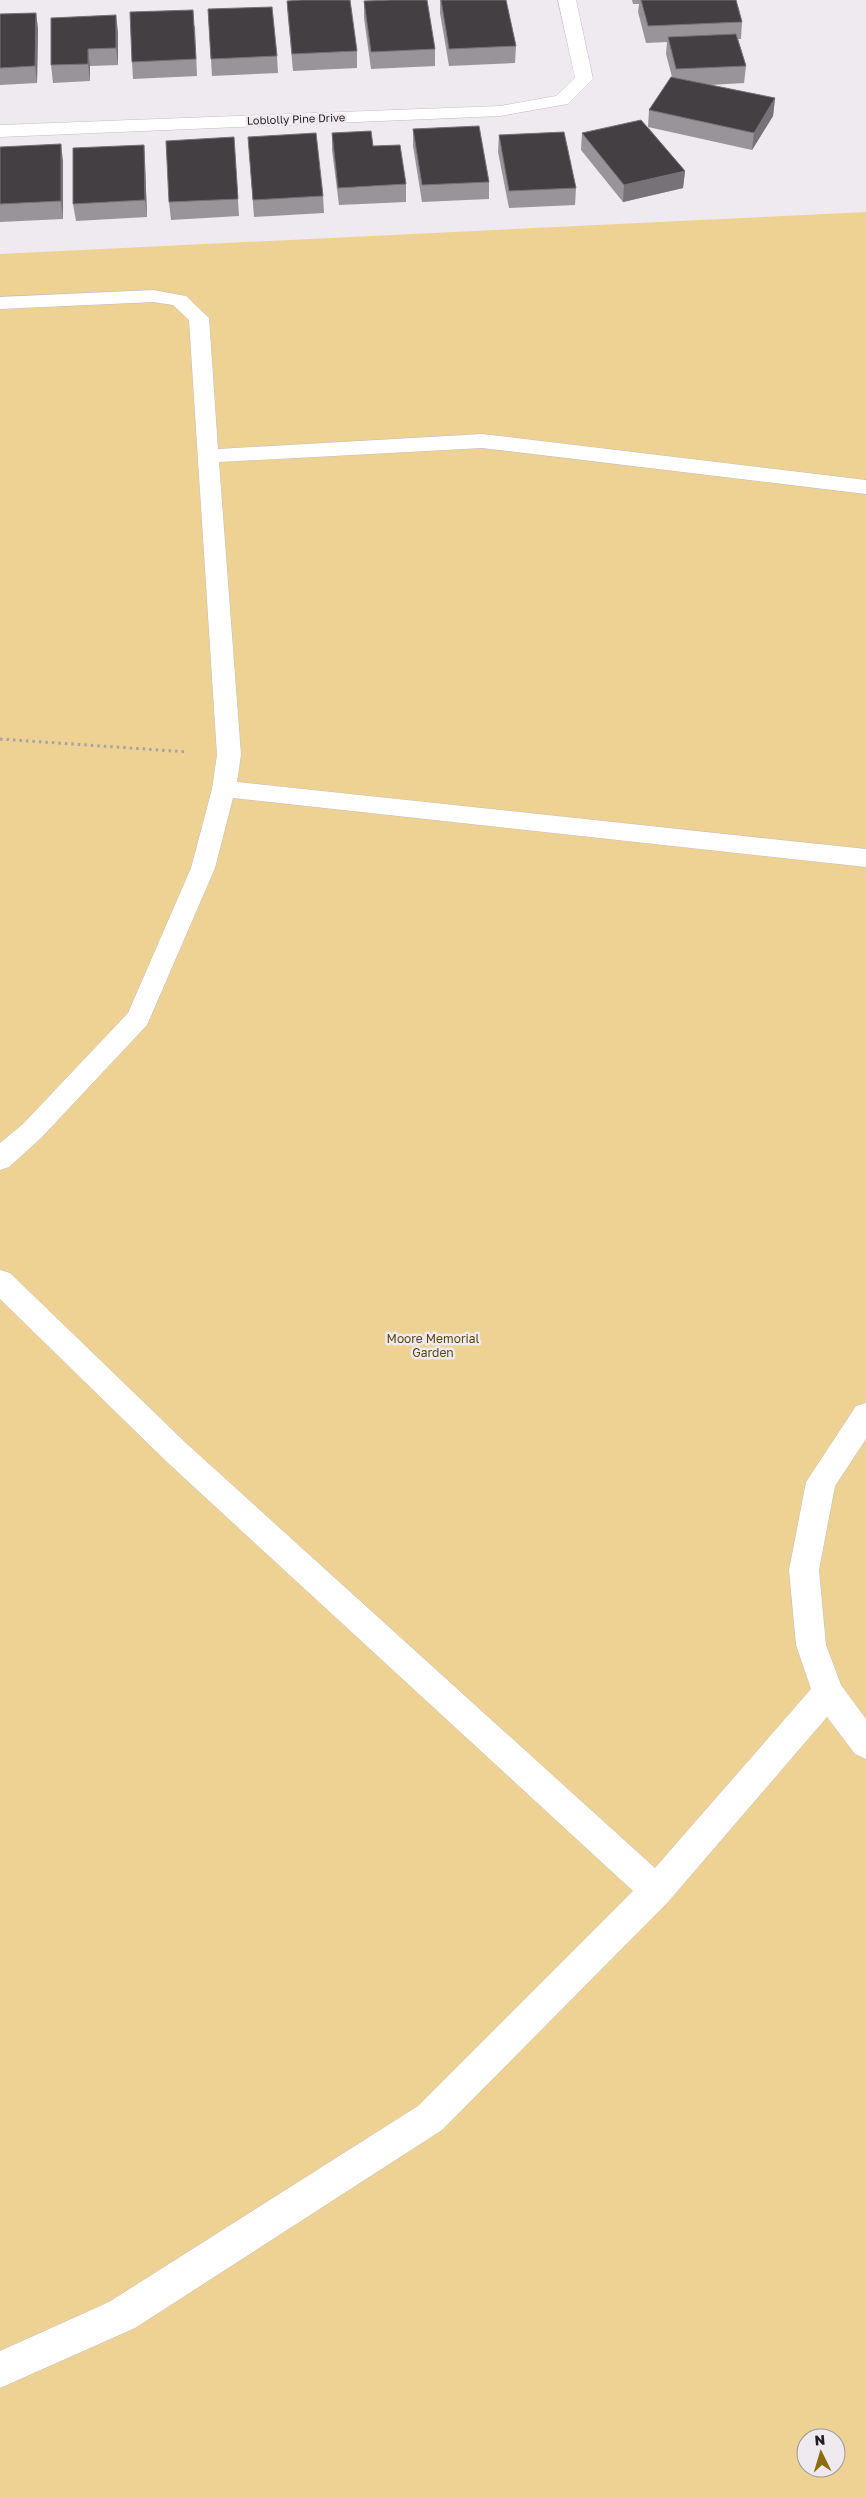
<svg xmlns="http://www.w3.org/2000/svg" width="866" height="2498" viewBox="0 0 866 2498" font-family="'Golos Text',sans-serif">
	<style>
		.green { fill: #eed293; fill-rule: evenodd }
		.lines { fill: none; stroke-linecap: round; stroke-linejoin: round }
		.minor-casing { stroke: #c1bcc1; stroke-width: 1 }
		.path { stroke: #a6a2a6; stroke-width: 3; stroke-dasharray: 2.5 4; stroke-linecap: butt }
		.minor { fill: #fff; fill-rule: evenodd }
		.wall { fill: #999499 }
		.shaded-wall { fill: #777277 }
		.building { fill: #433f43; stroke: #777277 }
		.labels { text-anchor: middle; stroke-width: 5; stroke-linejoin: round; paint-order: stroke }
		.far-street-label { font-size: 11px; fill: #201e20; stroke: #efeaef }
		.park-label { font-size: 12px; fill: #5a450b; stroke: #efeaef }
	</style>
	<rect width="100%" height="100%" fill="#efeaef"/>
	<path class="green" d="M866,212V2498H0V254ZM806,2438H836V2468H806Z"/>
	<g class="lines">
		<defs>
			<g id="minor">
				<path d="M558,0H576L593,79L568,104L562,105L500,116L0,137V125L500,106L556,96L575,78Z"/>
				<path d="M153,290L186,296L209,318L218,449L482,434L866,480V494L482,448L219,462L241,755L237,782L866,849V867L233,798L215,868L147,1025L41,1138L9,1167L0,1170V1143L23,1124L128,1013L191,868L212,789L217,755L189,320L173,305L153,302L0,309V297Z"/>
				<path d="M0,1270L10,1273L188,1445L655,1868L811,1689L796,1645L789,1570L806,1482L856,1406L866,1403V1439L835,1486L819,1570L826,1645L841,1685L866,1719V1759L855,1754L827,1717L668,1902L442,2130L135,2328L0,2388V2351L109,2302L418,2106L633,1891L168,1463L0,1299Z"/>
			</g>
		</defs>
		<use href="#minor" class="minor-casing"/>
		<path class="path" d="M0,739L188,752"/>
		<use href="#minor" class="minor"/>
	</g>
	<g class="wall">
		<path d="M440,0H506L516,46L515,63L449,66L440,13Z"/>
		<path d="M632,0H736L742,22L741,39H738L746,66L744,83L710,85L775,98L773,116L752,150L648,127L685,171L683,188L623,202L581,150L582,133L648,127L649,110L672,77L666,54L667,42L646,43L638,12L639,4H633Z"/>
		<path d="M287,1L357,51V68L293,71L288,18Z"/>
		<path d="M364,1L435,49V66L371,69L364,18Z"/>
		<path d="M208,9L277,56L278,73L212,76Z"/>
		<path d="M36,13L38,29L37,83L0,85V14Z"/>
		<path d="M195,26L197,76L133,79L132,62Z"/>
		<path d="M118,32V65L90,66V81L53,83L51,65Z"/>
		<path d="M413,129L489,182V199L422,202L413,146Z"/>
		<path d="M332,133L373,146L406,184V202L339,205L332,150Z"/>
		<path d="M499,135L576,188L575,205L509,208L498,152Z"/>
		<path d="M234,137L239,216L171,220L169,202Z"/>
		<path d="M248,137L323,196L324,213L254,217Z"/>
		<path d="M144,145L145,162L147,217L76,221L73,204Z"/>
		<path d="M0,147L63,161V219L0,222Z"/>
	</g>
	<g class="shaded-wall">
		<path d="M36,13L38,29L37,83L35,66Z"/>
		<path d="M116,15L118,32V65L116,48Z"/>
		<path d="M88,49L90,66V81L88,64Z"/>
		<path d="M775,98L773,116L752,150L754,133Z"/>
		<path d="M61,144L63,161V219L61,201Z"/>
		<path d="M144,145L145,162L147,217L145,200Z"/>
		<path d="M685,171L683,188L623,202L624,185Z"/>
	</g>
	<g class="building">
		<path d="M301,0H350L357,51L292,54L287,1Z"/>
		<path d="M391,0H427L435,49L371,52L364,1Z"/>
		<path d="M441,0H506L516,46L449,49Z"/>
		<path d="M641,0H736L742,22L648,26Z"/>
		<path d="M272,7L277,56L211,59L208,9Z"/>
		<path d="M193,10L196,59L132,62L130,12Z"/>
		<path d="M36,13L35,66L0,68V14Z"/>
		<path d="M116,15V48L88,49V64L51,65V18Z"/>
		<path d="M736,34L746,66L676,69L668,37Z"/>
		<path d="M671,77L775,98L754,133L649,110Z"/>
		<path d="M641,120L685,171L624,185L582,133Z"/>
		<path d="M479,126L489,182L422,185L413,129Z"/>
		<path d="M371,131L373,146L400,145L406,184L338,188L332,133Z"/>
		<path d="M564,132L576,188L509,191L499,135Z"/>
		<path d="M316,133L323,196L253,200L248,137Z"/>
		<path d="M234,137L238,199L169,202L166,141Z"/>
		<path d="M61,144V201L0,204V147Z"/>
		<path d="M144,145L145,200L73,204V148Z"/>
	</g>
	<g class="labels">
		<g class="far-street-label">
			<text transform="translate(296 119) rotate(-2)" y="4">Loblolly Pine Drive</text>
		</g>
		<g class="park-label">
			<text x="433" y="1343">Moore Memorial<tspan x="433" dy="14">Garden</tspan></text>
		</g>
	</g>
	<g transform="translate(821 2453) rotate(355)"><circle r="24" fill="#efeaef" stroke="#9c989c"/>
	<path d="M0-4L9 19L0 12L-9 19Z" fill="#8c6c0d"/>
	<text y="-8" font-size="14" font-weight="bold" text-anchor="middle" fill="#201e20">N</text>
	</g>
</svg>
